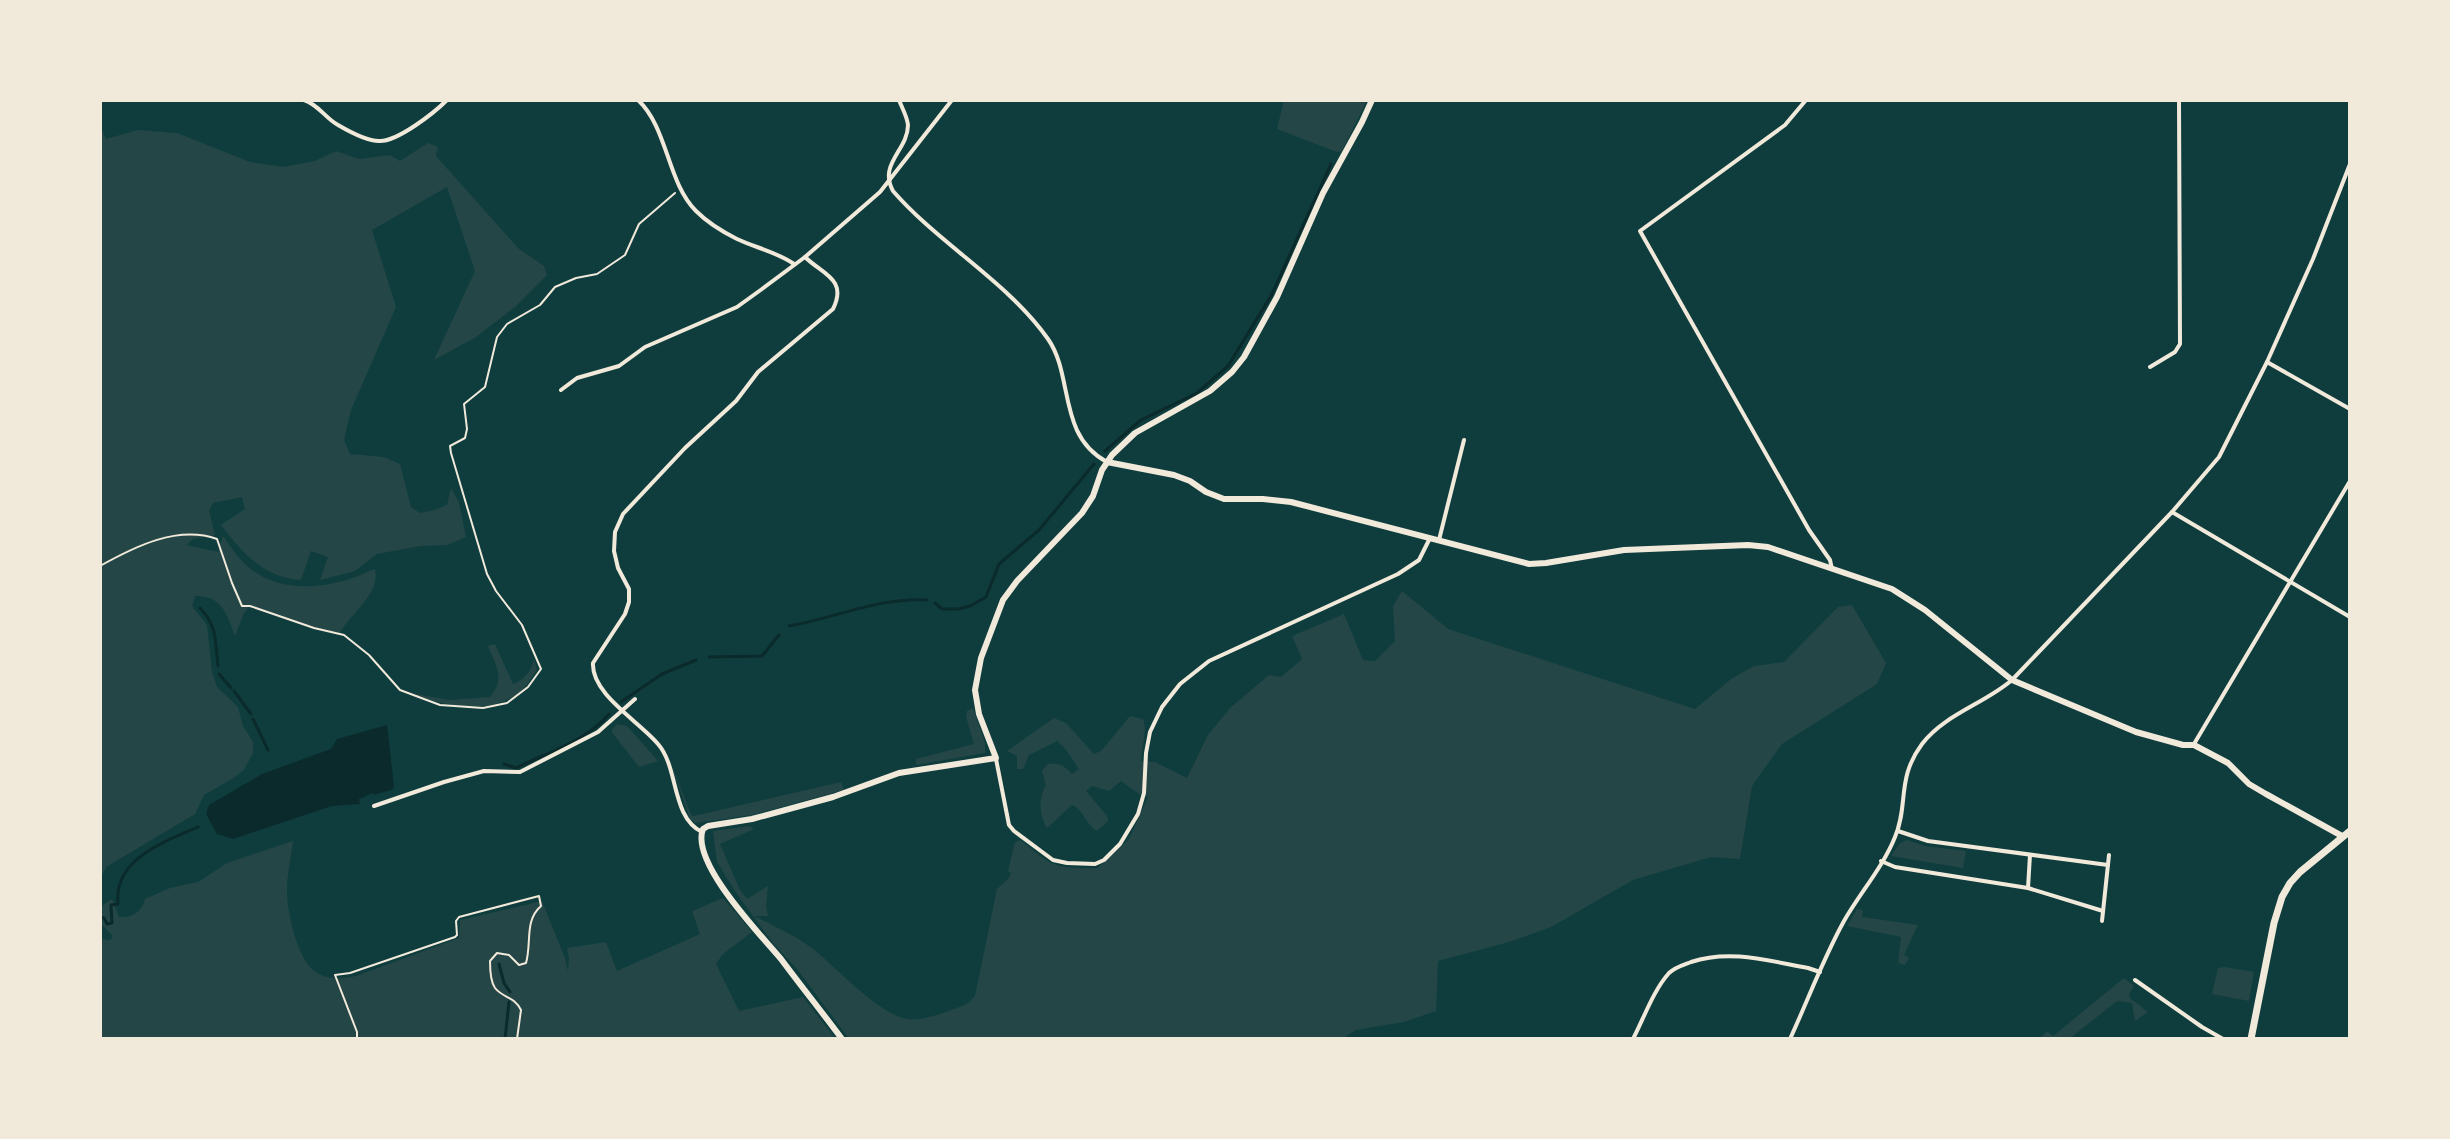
<svg xmlns="http://www.w3.org/2000/svg" width="2450" height="1139" viewBox="0 0 2450 1139" font-family="'Times New Roman',serif">
	<style>
		.green { fill: #244646 }
		.water { fill: #0a2a2b }
		.lines { fill: none; stroke-linecap: round; stroke-linejoin: round }
		.stream { stroke: #0a2a2b; stroke-width: 3 }
		.path { stroke: #f1e9da; stroke-width: 2 }
		.minor { stroke: #f1e9da; stroke-width: 4 }
		.tertiary { stroke: #f1e9da; stroke-width: 6 }
		.primary { stroke: #f1e9da; stroke-width: 7 }
	</style>
	<rect width="100%" height="100%" fill="#0f3d3e"/>
	<g class="green">
		<path d="M1284,100H1367L1342,151L1337,152L1277,129Z"/>
		<path d="M100,125L106,139L138,130L177,133L250,162L283,167L315,161L336,151L359,159L390,155L400,161L428,143L438,147L436,156L519,249L544,266L547,275L515,307L476,337L434,360L475,271L447,187L372,230L396,307L351,410L344,440L350,454L384,457L400,464L411,507L420,513L434,510L447,505L451,488L459,503L466,537L447,545L420,546L377,554L355,571L320,580L328,557L311,551L301,580C263,578 242,552 221,525L245,509L242,497L213,503L209,510L215,535L193,539L186,545L218,552L223,536C230,545 237,557 246,565C273,590 314,590 346,580C356,578 365,572 375,569C381,594 350,613 340,633L314,628L250,606L244,613L235,636C227,615 222,595 195,596L192,606L207,625L212,672L217,687L238,707L243,726L253,742V753L244,770L232,779L204,795L195,814L106,867L100,880Z"/>
		<path d="M1402,591L1448,629L1695,709L1731,679L1754,666L1784,662L1838,607L1852,605L1886,663L1877,684L1782,744L1752,786L1740,859L1711,857L1633,880L1551,927L1509,942L1438,961L1436,1011L1404,1022L1356,1030L1342,1039H849L798,970L773,943L737,894L717,862L713,831L749,826L754,829L720,844L740,890L747,899L768,886L766,906L768,916H754C774,926 795,935 813,949C837,968 877,1013 907,1019C920,1021 937,1015 949,1011C959,1007 969,1005 975,996L997,889L1009,878L1011,873L1008,871L1015,842L1021,840C1053,868 1055,868 1098,868L1129,839L1148,797L1139,794L1121,781L1109,791L1092,786L1086,791L1107,816L1108,821L1097,831C1086,825 1084,810 1072,805L1047,828C1039,815 1038,798 1046,785L1042,771L1048,764C1058,762 1065,766 1072,774L1079,769L1064,747L1057,741L1029,755L1023,769H1017V756L1007,751L1054,718L1066,723L1094,754L1101,751L1130,716L1143,719C1148,733 1141,747 1141,761L1155,762L1187,778L1208,735L1230,708L1269,675L1281,677L1302,659L1292,636L1344,614L1363,660L1375,661L1395,641L1393,606Z"/>
		<path d="M495,644L513,684C524,680 531,671 534,659L537,670C531,679 525,689 516,695C486,715 442,706 411,693L449,700L490,697C506,678 496,667 488,646Z"/>
		<path d="M973,708L985,743V753L916,765V759L974,744L966,717L967,711Z"/>
		<path d="M617,724L627,726L658,761L639,767L611,731Z"/>
		<path d="M669,757L691,815L694,816L841,782L844,790L752,815L695,823L690,819Z"/>
		<path d="M1907,840L1925,846L1966,851L1963,868L1891,856L1900,843Z"/>
		<path d="M293,841C291,858 287,874 287,891C287,911 296,951 310,967C321,981 342,979 356,976L459,938L460,920L542,901L565,958L568,971L569,958L567,948L606,942L617,971L700,934L692,911L723,898L752,932L723,954L716,964L739,1011L803,997L836,1039H100V939L110,940L113,936L100,923V907L112,899L119,917C132,918 142,912 145,899L170,888L198,882L227,863Z"/>
		<path d="M1857,909L1863,910L1862,917L1918,925L1904,955L1909,958L1905,965L1898,963L1901,937L1847,926Z"/>
		<path d="M2225,967L2254,972L2249,1001L2212,994L2218,968Z"/>
		<path d="M2124,978L2134,986L2129,994L2130,998L2148,1012L2135,1021L2132,1003L2117,1001L2069,1039H2039L2047,1031L2053,1036Z"/>
	</g>
	<path class="water" d="M387,725L394,786L392,788L382,789L359,799L360,804L332,806L233,839L217,834L206,814L209,805L262,774L331,749L337,739Z"/>
	<g class="lines">
		<g class="stream">
			<path d="M1105,451L1141,420L1197,393L1228,366L1272,294L1331,164"/>
			<path d="M935,603L942,609H959L970,606L986,597L999,564L1039,530L1094,464"/>
			<path d="M200,608C218,627 215,642 218,666"/>
			<path d="M789,626C835,618 880,597 927,600"/>
			<path d="M709,657L762,656L779,635"/>
			<path d="M219,674L231,688"/>
			<path d="M234,691L251,714"/>
			<path d="M621,702L662,674L696,660"/>
			<path d="M253,719L268,750"/>
			<path d="M504,764L516,768C546,753 587,741 609,714"/>
			<path d="M374,790L375,793L392,788"/>
			<path d="M100,917L104,918L107,924L112,923L111,905L118,904C113,859 164,842 198,827"/>
			<path d="M499,964L504,983L510,992"/>
			<path d="M505,1039L509,1002"/>
		</g>
		<g class="path">
			<path d="M100,566C134,547 177,525 217,539L232,583L242,606H250L314,628L344,635L369,655L400,690L440,705L483,708L507,703L528,687L541,669L522,625L496,591L487,574L451,453L450,446L465,438L467,429L464,404L485,387L497,337L507,324L540,305L555,287L576,278L597,274L625,255L639,224L675,193"/>
			<path d="M357,1039V1032L335,975L350,973L455,937L457,935L456,921L459,917L539,896L541,906C524,921 532,942 526,963L519,965L509,955L497,953L490,961C490,969 490,981 495,988C503,998 515,997 521,1010L517,1039"/>
		</g>
		<g class="minor">
			<path d="M263,100H264"/>
			<path d="M304,100C319,105 325,118 338,125C350,132 366,141 379,141C397,142 434,113 447,100"/>
			<path d="M638,100C668,128 667,182 696,211C706,221 723,232 737,239C756,248 777,252 794,264"/>
			<path d="M899,100C902,108 907,116 908,125C908,150 878,164 893,191C938,243 1008,282 1048,339C1074,376 1057,435 1107,462"/>
			<path d="M1806,100L1785,125L1640,231L1809,530L1830,560L1832,569"/>
			<path d="M2267,362L2350,409"/>
			<path d="M2150,367L2175,352L2180,344L2179,100"/>
			<path d="M561,390L577,378L619,366L645,347L737,307L762,289L805,257L880,192L952,100"/>
			<path d="M2172,512L2350,617"/>
			<path d="M1439,540L1464,440"/>
			<path d="M2194,744L2350,481"/>
			<path d="M996,759L1009,825L1014,831L1053,860L1067,863L1095,864L1104,860L1120,844L1138,814L1144,793L1146,753L1150,732L1162,707L1180,684L1209,661L1398,574L1419,560L1430,538"/>
			<path d="M374,806L444,782L484,771L520,772L598,732L635,699"/>
			<path d="M1898,831L1928,841L2108,865"/>
			<path d="M702,832C671,817 679,768 658,744C640,722 591,694 593,663L625,614L629,602V589L618,568L614,551L615,532L623,514L685,448L736,401L758,372L833,309C848,279 822,274 805,257"/>
			<path d="M1881,861L1895,867L2028,888L2103,911"/>
			<path d="M2028,888L2030,855"/>
			<path d="M2102,921L2109,855"/>
			<path d="M2135,980L2202,1027L2223,1039"/>
			<path d="M1633,1039C1644,1018 1653,991 1669,973C1675,967 1683,965 1691,962C1730,949 1769,961 1808,968L1820,972"/>
			<path d="M1790,1039C1808,1000 1823,959 1844,921C1860,893 1883,867 1895,837C1909,804 1896,779 1922,744C1945,714 1984,704 2012,680L2172,512L2219,457L2267,362L2313,259L2350,164"/>
		</g>
		<g class="tertiary">
			<path d="M1107,462L1174,475L1190,481L1206,492L1224,499H1263L1291,502L1529,564L1546,563L1624,550L1748,545L1768,547L1892,589L1925,610L2012,680L2136,732L2183,745H2194L2228,763L2249,784L2266,794L2342,836"/>
			<path d="M842,1039C822,1012 801,986 781,959C760,934 690,862 703,829L708,826L752,819L833,797L899,773L996,758L979,714L975,690L981,658L1003,600L1017,581L1082,513L1093,496L1102,470L1112,455L1135,433L1210,391L1232,372L1244,357L1277,297L1323,193L1362,122L1372,100"/>
		</g>
		<path class="primary" d="M2251,1039L2274,923L2282,897L2290,883L2300,872L2350,831"/>
	</g>
	<rect width="2450" height="1139" fill="none" stroke="#f1e9da" stroke-width="204"/>
</svg>
